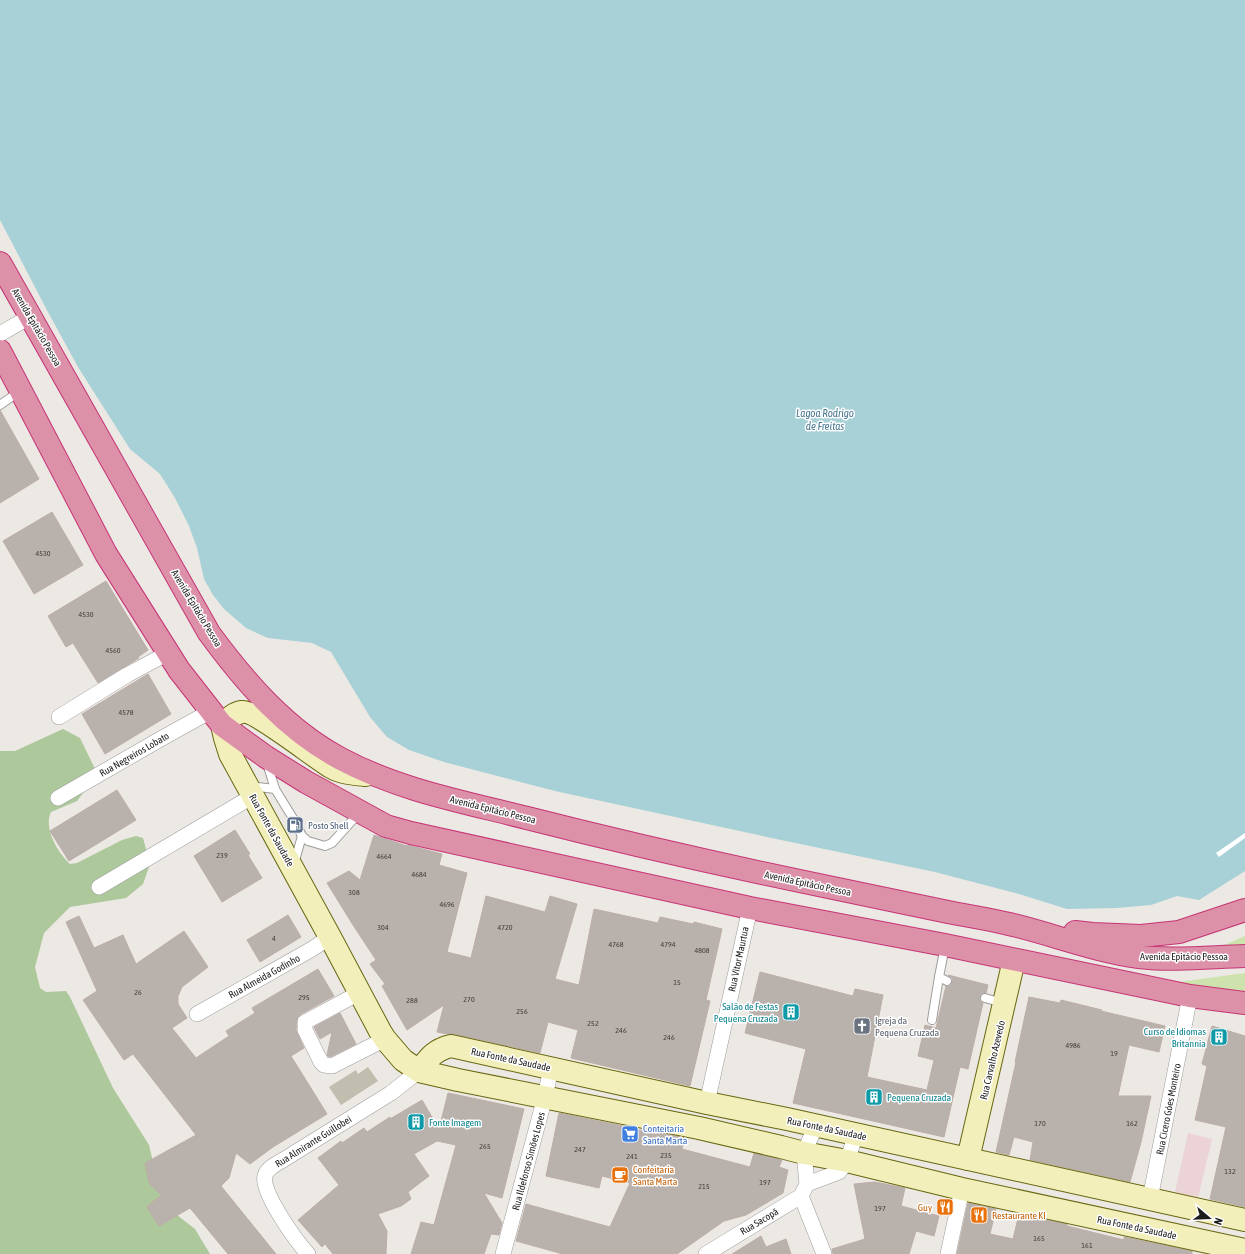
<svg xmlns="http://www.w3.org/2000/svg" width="1245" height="1254" viewBox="0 0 1245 1254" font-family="'Asap Condensed',sans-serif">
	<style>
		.commercial { fill: #ecd3d5 }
		.construction { fill: #c0beaf }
		.grass { fill: #cde2ad }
		.forest { fill: #adc89b }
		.water { fill: #a7d1d6 }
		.pier { fill: #fff }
		.building { fill: #b9b1ac; stroke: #bdaea7 }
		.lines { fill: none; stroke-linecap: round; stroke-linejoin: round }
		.lane-casing { stroke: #9d9d9d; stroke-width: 10 }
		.street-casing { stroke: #9d9d9d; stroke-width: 16 }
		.secondary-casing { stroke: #67670f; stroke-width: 24 }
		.highway-casing { stroke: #c63476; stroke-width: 24 }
		.lane { stroke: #fff; stroke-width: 8 }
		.street { stroke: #fff; stroke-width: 15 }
		.secondary { stroke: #f3efbb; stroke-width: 22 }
		.highway { stroke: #dd91a8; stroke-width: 22 }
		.labels { text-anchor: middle; stroke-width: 3; stroke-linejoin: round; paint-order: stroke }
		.number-label { font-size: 8px; fill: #434140 }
		.street-label { font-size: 10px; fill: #1c1c1c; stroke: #fff }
		.service-label { font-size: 10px; fill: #4e5e75; stroke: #fff; text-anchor: start }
		.culture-label { font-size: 10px; fill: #0d838f; stroke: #fff; text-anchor: end }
		.worship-label { font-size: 10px; fill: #5b616d; stroke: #fff; text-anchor: start }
		.shop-label { font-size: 10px; fill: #366cbe; stroke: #fff; text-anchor: start }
		.food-label { font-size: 10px; fill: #c56008; stroke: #fff; text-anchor: start }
		.water-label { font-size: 11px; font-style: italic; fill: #4c7894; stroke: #fff }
	</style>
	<rect width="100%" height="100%" fill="#ece8e3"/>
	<path class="commercial" d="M1188,1133L1212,1139L1198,1198L1175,1192Z"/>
	<path class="construction" d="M368,1067L378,1081L341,1105L329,1087L356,1070L358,1074Z"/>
	<g class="grass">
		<path d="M1245,936V951L1192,959Z"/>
		<path d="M1245,973V994L1179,989V982Z"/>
	</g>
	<path class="forest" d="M63,729L80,738L96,771L95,777L77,801L51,812C43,828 58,853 70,864L77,863L122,840L136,836L143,838L150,864L143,884L126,898L70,907L44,933L35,967L40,988L46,992L66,991L70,997L113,1088L149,1145L156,1175L177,1215L195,1229L210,1254H0V751H15Z"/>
	<path class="water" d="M0,0H1245V871L1199,900L1177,896L1151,905L1117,908L1067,909L1019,894L935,872L781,840L555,791L444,762L409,750L387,737L370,717L331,652L312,643L268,638L246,628L224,609L213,595L204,579L197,548L189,526L175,498L160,474L130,449L78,367L48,312L0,220Z"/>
	<path class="pier" d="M1245,833V838L1219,857L1216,853Z"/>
	<g class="building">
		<path d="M0,410L39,479L0,503Z"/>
		<path d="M52,512L83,565L34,594L3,541Z"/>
		<path d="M106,581L148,650L138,657L139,658L98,683L73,643L66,647L48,616Z"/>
		<path d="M148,674L171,714L105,754L82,714Z"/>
		<path d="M117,790L136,820L69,861L50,831Z"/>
		<path d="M235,830L250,854L248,855L262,878L222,902L194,856Z"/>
		<path d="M374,835L407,846L408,845L442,854L439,865L467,873L447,952L471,958L486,896L545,912L550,896L577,904L555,979L579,985L594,909L658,923L660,917L693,924L694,922L722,929L706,1000L710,1001L690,1086L571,1058L578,1030L548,1022L540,1053L454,1034H447L437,1032L444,1005L407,1030L382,986L385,984L370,964L376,960L353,925L327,883L349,871L360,880Z"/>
		<path d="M288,915L301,937L260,962L247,940Z"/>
		<path d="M79,916L94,948L123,935L136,964L184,931L208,967L182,987L178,996V1004L187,1018L172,1028L196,1058L229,1036L226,1031L255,1013L252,1008L318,969L334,996L301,1014L298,1017L296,1030L304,1048L291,1056L327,1114L273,1147L250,1164L236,1153L229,1178L221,1186L276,1254H228L190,1208L159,1226L147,1207L161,1195L149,1183L145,1163L196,1135L133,1054L124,1060L83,1000L97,991L66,922Z"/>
		<path d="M760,972L853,996L855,989L883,995L867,1077L927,1090L934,1060L918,1056L925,1025L936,1028L946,986H950L952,983V978L948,975L988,985L986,993L981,994L980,996V1000L983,1003L968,1069L960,1067L944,1137L793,1103L806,1049L745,1033Z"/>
		<path d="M1029,997L1060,1003L1061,1000L1102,1010L1101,1011L1165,1026L1159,1052L1129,1045L1118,1096H1151L1141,1142L1130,1182L1030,1160L1033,1142L1014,1137L1009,1155L996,1152L1016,1062H1015Z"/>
		<path d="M340,1013L356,1044L330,1057L328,1056L327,1055L332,1032L320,1039L314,1027Z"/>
		<path d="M1212,1026L1245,1036V1207L1210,1199L1226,1127L1195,1120L1207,1066L1202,1064Z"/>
		<path d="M448,1093L524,1109L502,1198L484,1193L502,1223L499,1235L491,1234L484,1254H411L421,1222L434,1225L456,1145L437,1141L414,1154L429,1176L408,1192L411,1199L401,1206L378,1214L387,1231L386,1254H333L325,1244L322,1247L298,1220L339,1185L318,1158L341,1141L342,1143L364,1128L367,1132L390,1117V1119L422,1100L439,1129Z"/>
		<path d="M559,1113L618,1125L656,1134V1132L685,1138L682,1149L750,1167L754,1153L782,1160L779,1167L788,1170L783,1193L746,1215L724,1221L677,1254H563L516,1241L526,1204L610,1227L630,1183L602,1176L599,1188L546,1176Z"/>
		<path d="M875,1182L905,1188L901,1206L939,1216L934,1236L916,1231L909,1254H833L832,1249L865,1239L854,1184Z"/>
		<path d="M968,1203L996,1209L990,1234L1013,1239L1019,1214L1067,1224V1226L1124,1240V1237L1192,1251V1254H957Z"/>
		<path d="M761,1236L766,1247L786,1239L791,1254H732Z"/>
	</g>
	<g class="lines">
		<defs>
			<g id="lane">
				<path d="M0,405L20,391"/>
				<path d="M267,763L275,789L294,820L302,836L308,841L325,846L332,843L359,813"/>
				<path d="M250,786L275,789"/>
				<path d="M294,864L302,836"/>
				<path d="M945,946L939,977L947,981"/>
				<path d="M985,998L1003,1003"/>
				<path d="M932,1020L939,977"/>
			</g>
			<g id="street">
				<path d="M0,334L31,316"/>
				<path d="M59,717L127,675L168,653"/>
				<path d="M58,798L164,737L211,711"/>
				<path d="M99,887L253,796"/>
				<path d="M359,993L305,1022V1030L321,1062L324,1065L332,1066L385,1039"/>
				<path d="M197,1014L312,949L330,937"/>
				<path d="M707,1103L750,908"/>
				<path d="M807,1184L839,1172L847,1161L856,1134"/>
				<path d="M801,1196L824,1254"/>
				<path d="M1150,1199L1190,996"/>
				<path d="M308,1254C297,1242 260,1191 265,1176C267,1168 276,1164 283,1160L391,1093L419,1071"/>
				<path d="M503,1254L545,1097L551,1068"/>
				<path d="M706,1254L801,1196L807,1184L804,1153L816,1125"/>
				<path d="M948,1254L962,1189"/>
			</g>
			<g id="secondary">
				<path d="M366,775C354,774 341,773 331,767C314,757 256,710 242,712C234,713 228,719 222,725L225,738L230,754L330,937L380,1031L385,1039L403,1060L419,1071L458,1080L699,1128L781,1147L804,1153L847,1161L962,1189L1245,1250"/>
				<path d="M419,1071C429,1058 434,1050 451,1046L707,1103L787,1119L1245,1220"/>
				<path d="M968,1159L1014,960"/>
			</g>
			<g id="highway">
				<path d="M0,263L209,633C245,682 286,730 341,759C399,790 464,802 527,818C629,844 731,867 833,888C871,896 910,904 948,912C968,916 989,919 1009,924C1052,934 1094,951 1139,957C1174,961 1210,957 1245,956"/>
				<path d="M0,351L106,554L179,670L222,725L266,757L306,782L386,826L411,833L750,908L945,945L1190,996L1245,1003"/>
				<path d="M1075,932L1093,934L1141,936L1179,932L1245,910"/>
			</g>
		</defs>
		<use href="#lane" class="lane-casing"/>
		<use href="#street" class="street-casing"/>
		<use href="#secondary" class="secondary-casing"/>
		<use href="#highway" class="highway-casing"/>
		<use href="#lane" class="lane"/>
		<use href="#street" class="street"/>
		<use href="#secondary" class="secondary"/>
		<use href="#highway" class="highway"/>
	</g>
	<defs>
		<symbol id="fuel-square" viewBox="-11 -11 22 22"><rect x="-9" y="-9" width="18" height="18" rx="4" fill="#5c6f8a" stroke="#fff"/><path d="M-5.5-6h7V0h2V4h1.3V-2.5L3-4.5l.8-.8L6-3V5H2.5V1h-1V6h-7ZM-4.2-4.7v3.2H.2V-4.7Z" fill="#fff"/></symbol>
		<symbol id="building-square" viewBox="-11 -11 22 22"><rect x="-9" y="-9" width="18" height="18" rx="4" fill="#0f9aa8" stroke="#fff"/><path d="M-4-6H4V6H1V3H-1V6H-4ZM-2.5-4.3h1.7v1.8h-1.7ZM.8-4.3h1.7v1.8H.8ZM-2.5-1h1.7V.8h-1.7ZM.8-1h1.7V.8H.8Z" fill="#fff"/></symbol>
		<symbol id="church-square" viewBox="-11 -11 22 22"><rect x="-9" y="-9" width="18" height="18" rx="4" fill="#6b7280" stroke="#fff"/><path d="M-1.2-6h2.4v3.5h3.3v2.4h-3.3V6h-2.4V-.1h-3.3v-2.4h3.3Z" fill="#fff"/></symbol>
		<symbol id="supermarket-square" viewBox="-11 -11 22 22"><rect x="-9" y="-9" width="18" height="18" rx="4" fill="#3f7fe0" stroke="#fff"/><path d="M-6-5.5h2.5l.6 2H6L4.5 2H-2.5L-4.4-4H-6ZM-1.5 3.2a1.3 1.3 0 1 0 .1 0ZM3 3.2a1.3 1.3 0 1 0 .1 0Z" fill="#fff"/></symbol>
		<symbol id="cafe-square" viewBox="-11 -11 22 22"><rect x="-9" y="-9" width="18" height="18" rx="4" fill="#e8710a" stroke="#fff"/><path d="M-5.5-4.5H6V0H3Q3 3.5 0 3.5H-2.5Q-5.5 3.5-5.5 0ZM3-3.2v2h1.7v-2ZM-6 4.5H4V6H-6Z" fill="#fff"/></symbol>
		<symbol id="restaurant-square" viewBox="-11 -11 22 22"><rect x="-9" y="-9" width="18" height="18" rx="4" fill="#e8710a" stroke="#fff"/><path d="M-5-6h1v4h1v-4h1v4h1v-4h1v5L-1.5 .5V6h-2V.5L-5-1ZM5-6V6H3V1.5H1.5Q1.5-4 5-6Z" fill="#fff"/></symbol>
	</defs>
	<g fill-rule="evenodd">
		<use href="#fuel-square" x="285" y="815" width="20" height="20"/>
		<use href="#building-square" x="781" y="1002" width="20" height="20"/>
		<use href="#church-square" x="852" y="1016" width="20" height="20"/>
		<use href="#building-square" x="1209" y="1027" width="20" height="20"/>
		<use href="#building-square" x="864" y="1087" width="20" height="20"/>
		<use href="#building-square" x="406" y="1112" width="20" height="20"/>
		<use href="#supermarket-square" x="620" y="1124" width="20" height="20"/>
		<use href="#cafe-square" x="610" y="1165" width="20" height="20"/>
		<use href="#restaurant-square" x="935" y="1197" width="20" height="20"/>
		<use href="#restaurant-square" x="969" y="1205" width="20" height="20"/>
	</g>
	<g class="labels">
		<g class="number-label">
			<text x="43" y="556">4530</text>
			<text x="86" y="617">4530</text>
			<text x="113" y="653">4560</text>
			<text x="126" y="715">4578</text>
			<text x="222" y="858">239</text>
			<text x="384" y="859">4664</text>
			<text x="419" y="877">4684</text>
			<text x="354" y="895">308</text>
			<text x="447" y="907">4696</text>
			<text x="383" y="930">304</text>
			<text x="505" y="930">4720</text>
			<text x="274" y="941">4</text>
			<text x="616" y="947">4768</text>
			<text x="668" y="947">4794</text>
			<text x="702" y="953">4808</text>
			<text x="677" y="985">15</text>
			<text x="138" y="995">26</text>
			<text x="304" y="1000">295</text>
			<text x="469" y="1002">270</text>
			<text x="412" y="1003">288</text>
			<text x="522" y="1014">256</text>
			<text x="593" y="1026">252</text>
			<text x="621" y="1033">246</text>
			<text x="669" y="1040">246</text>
			<text x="1073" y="1048">4986</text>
			<text x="1114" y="1056">19</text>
			<text x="1040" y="1126">170</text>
			<text x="1132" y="1126">162</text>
			<text x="485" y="1149">265</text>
			<text x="580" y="1152">247</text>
			<text x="666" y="1158">235</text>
			<text x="632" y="1159">241</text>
			<text x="1230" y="1174">132</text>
			<text x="765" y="1185">197</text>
			<text x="704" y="1189">215</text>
			<text x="880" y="1211">197</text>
			<text x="1039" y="1241">165</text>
			<text x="1087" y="1248">161</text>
		</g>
		<g class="street-label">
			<text transform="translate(37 327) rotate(60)" y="4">Avenida Epitácio Pessoa</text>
			<text transform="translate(197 608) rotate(59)" y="4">Avenida Epitácio Pessoa</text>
			<text transform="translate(134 754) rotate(-30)" y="4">Rua Negreiros Lobato</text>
			<text transform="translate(493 809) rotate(14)" y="4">Avenida Epitácio Pessoa</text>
			<text transform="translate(272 830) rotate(61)" y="4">Rua Fonte da Saudade</text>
			<text transform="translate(808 883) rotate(12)" y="4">Avenida Epitácio Pessoa</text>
			<text x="1184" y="960">Avenida Epitácio Pessoa</text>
			<text transform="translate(738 959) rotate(-78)" y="4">Rua Vitor Maurtua</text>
			<text transform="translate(264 976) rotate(-29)" y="4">Rua Almeida Godinho</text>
			<text transform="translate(511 1059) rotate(12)" y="4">Rua Fonte da Saudade</text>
			<text transform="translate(992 1060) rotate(-77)" y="4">Rua Carvalho Azevedo</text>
			<text transform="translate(1168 1109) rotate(-79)" y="4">Rua Cicero Góes Monteiro</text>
			<text transform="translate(827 1128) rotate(12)" y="4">Rua Fonte da Saudade</text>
			<text transform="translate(313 1141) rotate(-32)" y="4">Rua Almirante Guillobei</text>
			<text transform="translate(528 1161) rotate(-75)" y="4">Rua Ildefonso Simões Lopes</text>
			<text transform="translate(759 1221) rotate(-31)" y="4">Rua Sacopã</text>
			<text transform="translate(1137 1227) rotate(12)" y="4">Rua Fonte da Saudade</text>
		</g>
		<g class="service-label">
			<text x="308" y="829">Posto Shell</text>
		</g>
		<g class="culture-label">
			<text x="778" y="1010">Salão de Festas<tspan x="778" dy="12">Pequena Cruzada</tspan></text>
			<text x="1206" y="1035">Curso de Idiomas<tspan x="1206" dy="12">Britannia</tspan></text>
			<text x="887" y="1101" text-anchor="start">Pequena Cruzada</text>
			<text x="429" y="1126" text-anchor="start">Fonte Imagem</text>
		</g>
		<g class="worship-label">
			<text x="875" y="1024">Igreja da<tspan x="875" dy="12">Pequena Cruzada</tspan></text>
		</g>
		<g class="shop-label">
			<text x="643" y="1132">Conteitaria<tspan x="643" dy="12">Santa Marta</tspan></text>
		</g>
		<g class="food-label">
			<text x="633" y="1173">Confeitaria<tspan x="633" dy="12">Santa Marta</tspan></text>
			<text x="932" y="1211" text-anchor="end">Guy</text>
			<text x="992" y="1219">Restaurante KI</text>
		</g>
		<g class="water-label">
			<text x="825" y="417">Lagoa Rodrigo<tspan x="825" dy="13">de Freitas</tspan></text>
		</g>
	</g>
	<g transform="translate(1209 1218) rotate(109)" stroke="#ffffff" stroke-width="3" paint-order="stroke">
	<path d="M0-3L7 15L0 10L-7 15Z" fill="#1c1c1c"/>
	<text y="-6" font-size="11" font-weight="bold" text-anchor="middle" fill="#1c1c1c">N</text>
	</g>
</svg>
